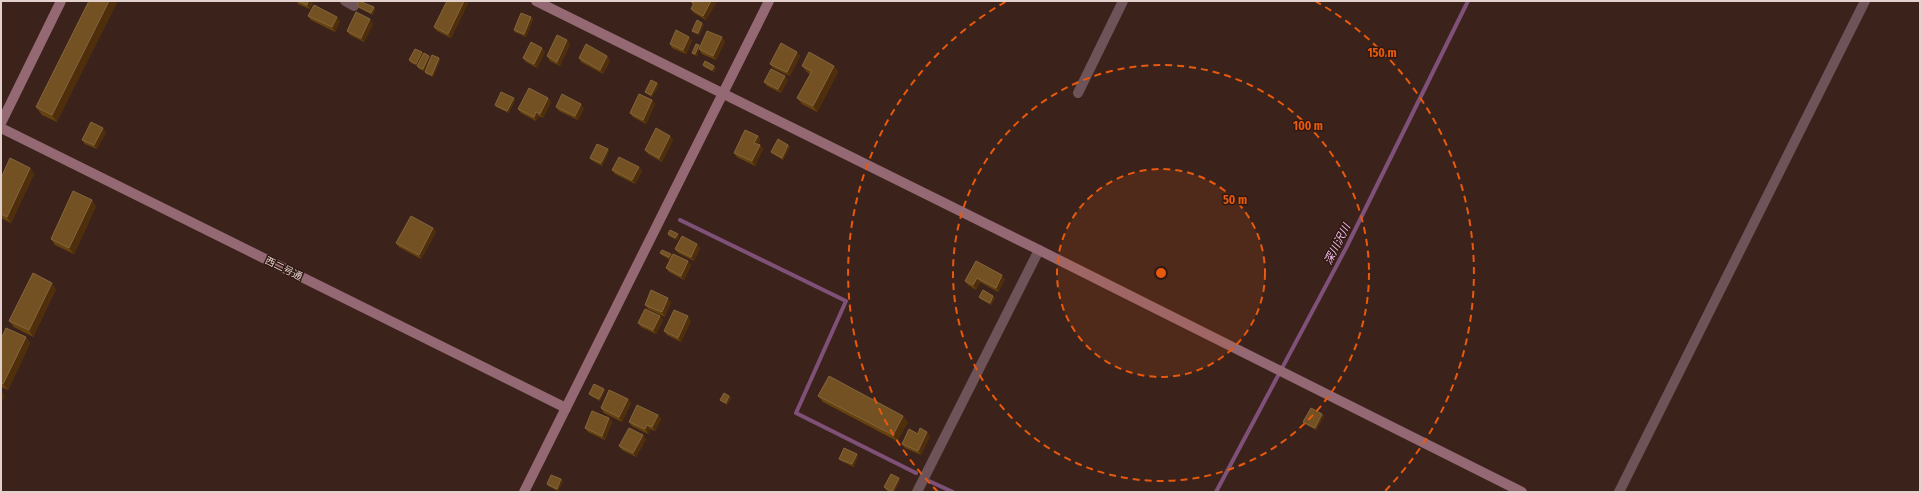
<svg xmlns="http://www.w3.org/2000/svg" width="1921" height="493" viewBox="0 0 1921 493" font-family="'Fira Sans Condensed','Noto Sans JP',sans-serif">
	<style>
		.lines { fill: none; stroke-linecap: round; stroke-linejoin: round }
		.stream { stroke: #7f5179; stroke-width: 4 }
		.street { stroke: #6e5359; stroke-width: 10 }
		.secondary { stroke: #946973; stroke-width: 10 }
		.wall { fill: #65420e }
		.shaded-wall { fill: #4f2f0b }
		.building { fill: #735123; stroke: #84653d }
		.ring { fill: none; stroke: #e8590c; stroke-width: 2; stroke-dasharray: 7 5 }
		.labels { text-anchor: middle; stroke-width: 3; stroke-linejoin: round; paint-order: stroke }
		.street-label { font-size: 10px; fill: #e2d1cc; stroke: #311913 }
		.water-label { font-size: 11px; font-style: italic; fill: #f7bfef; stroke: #311913 }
		.centre { fill: #e8590c; stroke: #311913; stroke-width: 2 }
		.ring-label { font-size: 12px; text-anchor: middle; font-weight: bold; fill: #e8590c; stroke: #311913; stroke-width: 3; stroke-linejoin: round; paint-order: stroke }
	</style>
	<rect width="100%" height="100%" fill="#3b231c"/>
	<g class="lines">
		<g class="stream">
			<path d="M680,220L846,301L796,413L916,473"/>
			<path d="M929,481L953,492"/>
			<path d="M1216,492L1346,248L1468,1"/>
		</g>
		<g class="street">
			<path d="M345,1L354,6L356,1"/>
			<path d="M1078,93L1123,1"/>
			<path d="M917,492L1039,250"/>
			<path d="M1619,492L1865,1"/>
		</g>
		<g class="secondary">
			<path d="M536,1L1039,250L1522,492"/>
			<path d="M1,123L61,1"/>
			<path d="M1,128L566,408"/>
			<path d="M524,492L769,1"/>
		</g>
	</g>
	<g class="wall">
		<path d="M89,1L57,122L42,115L36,107Z"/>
		<path d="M296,1H313L310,9L298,4Z"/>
		<path d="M447,1H469L451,38L437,31L434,27Z"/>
		<path d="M690,1H717L706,20L694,13L691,9L693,5Z"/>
		<path d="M357,6L374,7L375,9L373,15L359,8Z"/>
		<path d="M308,16L340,21L335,32L311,20Z"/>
		<path d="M531,17L533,19L526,37L515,32L514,30Z"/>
		<path d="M373,24L364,42L350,35L347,31Z"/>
		<path d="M704,25L699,35L694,33L692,31Z"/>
		<path d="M692,41L686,54L672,48L670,44Z"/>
		<path d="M725,41L716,60L702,54L699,49L697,56L694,55L692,53L699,45L700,47Z"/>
		<path d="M570,44L560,66L550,61L547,56Z"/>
		<path d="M422,52L423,54L429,56L431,58H439L440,60L433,77L426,74L425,72L428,63L424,71L419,69L417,66H418L411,63L409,60Z"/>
		<path d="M545,52L537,68L526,62L523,58Z"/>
		<path d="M797,52L800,56L790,76L773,68L770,64Z"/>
		<path d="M607,56L610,61L603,74L581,62L579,58Z"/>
		<path d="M703,65L714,66L716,68L714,72L704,67Z"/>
		<path d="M802,66H834L838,72L817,112L802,104L797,98L810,74L807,72Z"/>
		<path d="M788,80L781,93L767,86L764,82Z"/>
		<path d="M659,85L652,97L647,94L645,92Z"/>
		<path d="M548,98L551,102L543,118L539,116L536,121L521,113L518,109Z"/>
		<path d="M515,100L509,113L496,107L495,105Z"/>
		<path d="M652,100L655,104L646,124L633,117L630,113Z"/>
		<path d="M556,107L584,108L578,120L559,111Z"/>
		<path d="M106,132L97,149L85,144L82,140Z"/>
		<path d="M758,136L760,140L758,144L760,145L763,149L755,166L737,157L734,153Z"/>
		<path d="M673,140L662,162L648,154L645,150Z"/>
		<path d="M788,145L790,147L783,160L773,154L771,152Z"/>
		<path d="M608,149L609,151L602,166L591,160L590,158Z"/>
		<path d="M639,167L642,171L635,184L615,174L612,170Z"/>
		<path d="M30,168L34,174L11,223L1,218V178Z"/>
		<path d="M96,206L74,254L55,245L51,239Z"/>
		<path d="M433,228L436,232L421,259L399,247L396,243Z"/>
		<path d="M668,234L679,236L677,240L669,236Z"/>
		<path d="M700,248L694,261L678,253L675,249Z"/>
		<path d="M660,253L671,254L672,256L691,265L684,280L669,272L666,268L670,260L662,255Z"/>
		<path d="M976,261L1005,279L998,292L980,282L976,290L968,285L965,281Z"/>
		<path d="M56,289L33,337L14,327L9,321Z"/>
		<path d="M979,297L995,298L991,305L980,299Z"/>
		<path d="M671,302L665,317L648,309L645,305Z"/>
		<path d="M660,316L663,320L656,334L641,327L638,323Z"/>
		<path d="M691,321L681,342L667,335L664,331Z"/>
		<path d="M26,337L30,343L8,390L1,387V339Z"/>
		<path d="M604,389L605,391L600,401L591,396L589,394Z"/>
		<path d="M729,396L731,398L727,405L722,402L720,400Z"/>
		<path d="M818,396L908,422L897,441L823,402Z"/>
		<path d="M628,399L631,403L622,422L604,413L601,408Z"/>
		<path d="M1322,414L1324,416L1316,430L1305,424L1303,422Z"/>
		<path d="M658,415L661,419L655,431L650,429L648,434L632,426L629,422Z"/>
		<path d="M609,418L612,422L605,440L588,432L585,428Z"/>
		<path d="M918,434L930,436L921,455L905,448L902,444Z"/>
		<path d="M646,439L636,457L622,450L619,446Z"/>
		<path d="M857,454L858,456L854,467L841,461L839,459Z"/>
		<path d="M899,478L900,481L894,492H890L886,490L884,487Z"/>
		<path d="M561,479L563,481L558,491L548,486L547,484Z"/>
	</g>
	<g class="shaded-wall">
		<path d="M109,1H118L57,122L52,115Z"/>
		<path d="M308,1H313L310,9L307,5Z"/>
		<path d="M464,1H469L451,38L448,34Z"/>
		<path d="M711,1H717L706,20L703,16Z"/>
		<path d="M374,7L375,9L373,15L371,13Z"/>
		<path d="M337,17L340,21L335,32L332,27Z"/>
		<path d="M531,17L533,19L526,37L524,34Z"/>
		<path d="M370,19L373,24L364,42L361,38Z"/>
		<path d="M702,23L704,25L699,35L698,33Z"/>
		<path d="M689,37L692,41L686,54L683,50Z"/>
		<path d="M722,37L725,41L716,60L713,56Z"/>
		<path d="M567,40L570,44L560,66L557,62Z"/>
		<path d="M699,45L700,47L697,56L695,54Z"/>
		<path d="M542,48L545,52L537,68L534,64Z"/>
		<path d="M422,52L423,54L418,66L416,64Z"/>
		<path d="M797,52L800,56L790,76L787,72Z"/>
		<path d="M429,56L431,58L424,71L423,69Z"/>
		<path d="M607,56L610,61L603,74L600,70Z"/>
		<path d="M439,58L440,60L433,77L432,75Z"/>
		<path d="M714,66L716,68L714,72L712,70Z"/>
		<path d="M834,66L838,72L817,112L813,106Z"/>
		<path d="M785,76L788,80L781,93L778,89Z"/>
		<path d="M657,83L659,85L652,97L651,95Z"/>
		<path d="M514,98L515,100L509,113L507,111Z"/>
		<path d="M548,98L551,102L543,118L540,114Z"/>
		<path d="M652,100L655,104L646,124L643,120Z"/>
		<path d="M581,104L584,108L578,120L575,116Z"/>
		<path d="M536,112L539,116L536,121L534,117Z"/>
		<path d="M103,128L106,132L97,149L94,145Z"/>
		<path d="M670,136L673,140L662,162L659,158Z"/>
		<path d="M758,136L760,140L757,147L754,143Z"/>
		<path d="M760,145L763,149L755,166L752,161Z"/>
		<path d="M788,145L790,147L783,160L782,158Z"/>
		<path d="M608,149L609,151L602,166L601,163Z"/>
		<path d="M639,167L642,171L635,184L632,180Z"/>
		<path d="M30,168L34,174L11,223L7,217Z"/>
		<path d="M92,200L96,206L74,254L69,248Z"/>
		<path d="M433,228L436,232L421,259L419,255Z"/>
		<path d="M678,234L679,236L677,240L675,238Z"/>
		<path d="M697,244L700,248L694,261L691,257Z"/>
		<path d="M671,254L672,256L670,260L669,257Z"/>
		<path d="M688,261L691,265L684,280L681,276Z"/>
		<path d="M1002,275L1005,279L998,292L996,288Z"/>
		<path d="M977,278L980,282L976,290L973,285Z"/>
		<path d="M52,283L56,289L33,337L29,330Z"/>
		<path d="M993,296L995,298L991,305L990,303Z"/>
		<path d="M668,298L671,302L665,317L662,312Z"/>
		<path d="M660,316L663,320L656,334L653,330Z"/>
		<path d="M688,316L691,321L681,342L678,338Z"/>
		<path d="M26,337L30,343L8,390L3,384Z"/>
		<path d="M604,389L605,391L600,401L599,399Z"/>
		<path d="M1,391L5,396L1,403Z"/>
		<path d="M729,396L731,398L727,405L726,403Z"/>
		<path d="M628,399L631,403L622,422L619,417Z"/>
		<path d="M1322,414L1324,416L1316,430L1315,428Z"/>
		<path d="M658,415L661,419L655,431L652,427Z"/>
		<path d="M903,416L908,422L897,441L893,435Z"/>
		<path d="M609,418L612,422L605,440L602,436Z"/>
		<path d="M647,425L650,429L648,434L645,429Z"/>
		<path d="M927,432L930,436L921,455L918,451Z"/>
		<path d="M643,435L646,439L636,457L633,453Z"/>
		<path d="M857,454L858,456L854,467L852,464Z"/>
		<path d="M899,478L900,481L894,492H892Z"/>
		<path d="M561,479L563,481L558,491L557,489Z"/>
	</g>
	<g class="building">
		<path d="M89,1H109L52,115L36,107Z"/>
		<path d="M298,1H308L307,5Z"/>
		<path d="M359,1L374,7L371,13L357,6Z"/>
		<path d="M447,1H464L448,34L434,27Z"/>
		<path d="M690,1H711L703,16L691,9L694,3Z"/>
		<path d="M314,5L337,17L332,27L308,16Z"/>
		<path d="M356,12L370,19L361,38L347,31Z"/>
		<path d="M521,13L531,17L524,34L514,30Z"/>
		<path d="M697,20L702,23L698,33L692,31Z"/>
		<path d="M676,30L689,37L683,50L670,44Z"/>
		<path d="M707,31L722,37L713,56L699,49Z"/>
		<path d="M557,35L567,40L557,62L547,56Z"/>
		<path d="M531,42L542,48L534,64L523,58Z"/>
		<path d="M781,43L797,52L787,72L770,64Z"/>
		<path d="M586,44L607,56L600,70L579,58Z"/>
		<path d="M696,44L699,45L695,54L692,53Z"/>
		<path d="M415,49L422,52L416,64L409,60Z"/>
		<path d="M809,52L834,66L813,106L797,98L812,71L802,66Z"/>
		<path d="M424,53L429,56L423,69L417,66Z"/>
		<path d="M432,55L439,58L432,75L425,72Z"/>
		<path d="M705,61L714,66L712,70L703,65Z"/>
		<path d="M771,69L785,76L778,89L764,82Z"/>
		<path d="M651,80L657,83L651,95L645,92Z"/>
		<path d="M529,88L548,98L540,114L536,112L534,117L518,109Z"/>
		<path d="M501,92L514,98L507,111L495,105Z"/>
		<path d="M562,94L581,104L575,116L556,107Z"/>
		<path d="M639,94L652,100L643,120L630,113Z"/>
		<path d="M91,122L103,128L94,145L82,140Z"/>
		<path d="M656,128L670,136L659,158L645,150Z"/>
		<path d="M745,130L758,136L754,143L760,145L752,161L734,153Z"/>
		<path d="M778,139L788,145L782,158L771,152Z"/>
		<path d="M597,144L608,149L601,163L590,158Z"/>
		<path d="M619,157L639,167L632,180L612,170Z"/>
		<path d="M10,158L30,168L7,217L1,214V178Z"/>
		<path d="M73,191L92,200L69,248L51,239Z"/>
		<path d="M411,216L433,228L419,255L396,243Z"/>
		<path d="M670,230L678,234L675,238L668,234Z"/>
		<path d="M682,236L697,244L691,257L675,249Z"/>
		<path d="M662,250L671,254L669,257L660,253Z"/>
		<path d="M673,254L688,261L681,276L666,268Z"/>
		<path d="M976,261L1002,275L996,288L977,278L973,285L965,281Z"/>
		<path d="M33,273L52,283L29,330L9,321Z"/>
		<path d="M651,290L668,298L662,312L645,305Z"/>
		<path d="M983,290L993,296L990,303L979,297Z"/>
		<path d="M645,309L660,316L653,330L638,323Z"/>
		<path d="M674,310L688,316L678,338L664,331Z"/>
		<path d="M6,328L26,337L3,384L1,383V339Z"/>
		<path d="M829,376L903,416L893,435L818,396Z"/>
		<path d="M594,384L604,389L599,399L589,394Z"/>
		<path d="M609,390L628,399L619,417L601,408Z"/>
		<path d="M724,393L729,396L726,403L720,400Z"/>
		<path d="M637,405L658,415L652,427L647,425L645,429L629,422Z"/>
		<path d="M1311,408L1322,414L1315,428L1303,422Z"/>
		<path d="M592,411L609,418L602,436L585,428Z"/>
		<path d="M629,428L643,435L633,453L619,446Z"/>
		<path d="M920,428L927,432L918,451L902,444L909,429L918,434Z"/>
		<path d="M844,448L857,454L852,464L839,459Z"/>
		<path d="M891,474L899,478L892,492L884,487Z"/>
		<path d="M551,475L561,479L557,489L547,484Z"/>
	</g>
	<circle cx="1161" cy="273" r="104" fill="#e8590c" fill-opacity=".12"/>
	<g class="ring">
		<circle cx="1161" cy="273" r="104"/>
		<circle cx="1161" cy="273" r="208"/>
		<path d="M938 492A312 312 0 0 1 1007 1M1315 1A312 312 0 0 1 1384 492"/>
	</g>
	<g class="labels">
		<g class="street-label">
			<text transform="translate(284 268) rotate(26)" y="4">西二号通</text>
		</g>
		<g class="water-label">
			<text transform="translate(1337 244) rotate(-63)" y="4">深川沢川</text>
		</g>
	</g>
	<circle cx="1161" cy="273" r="6" class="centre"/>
	<g class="ring-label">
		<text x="1382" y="57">150 m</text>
		<text x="1308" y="130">100 m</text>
		<text x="1235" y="204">50 m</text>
	</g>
	<rect width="1921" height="493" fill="none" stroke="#e2d1cc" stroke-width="4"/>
</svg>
